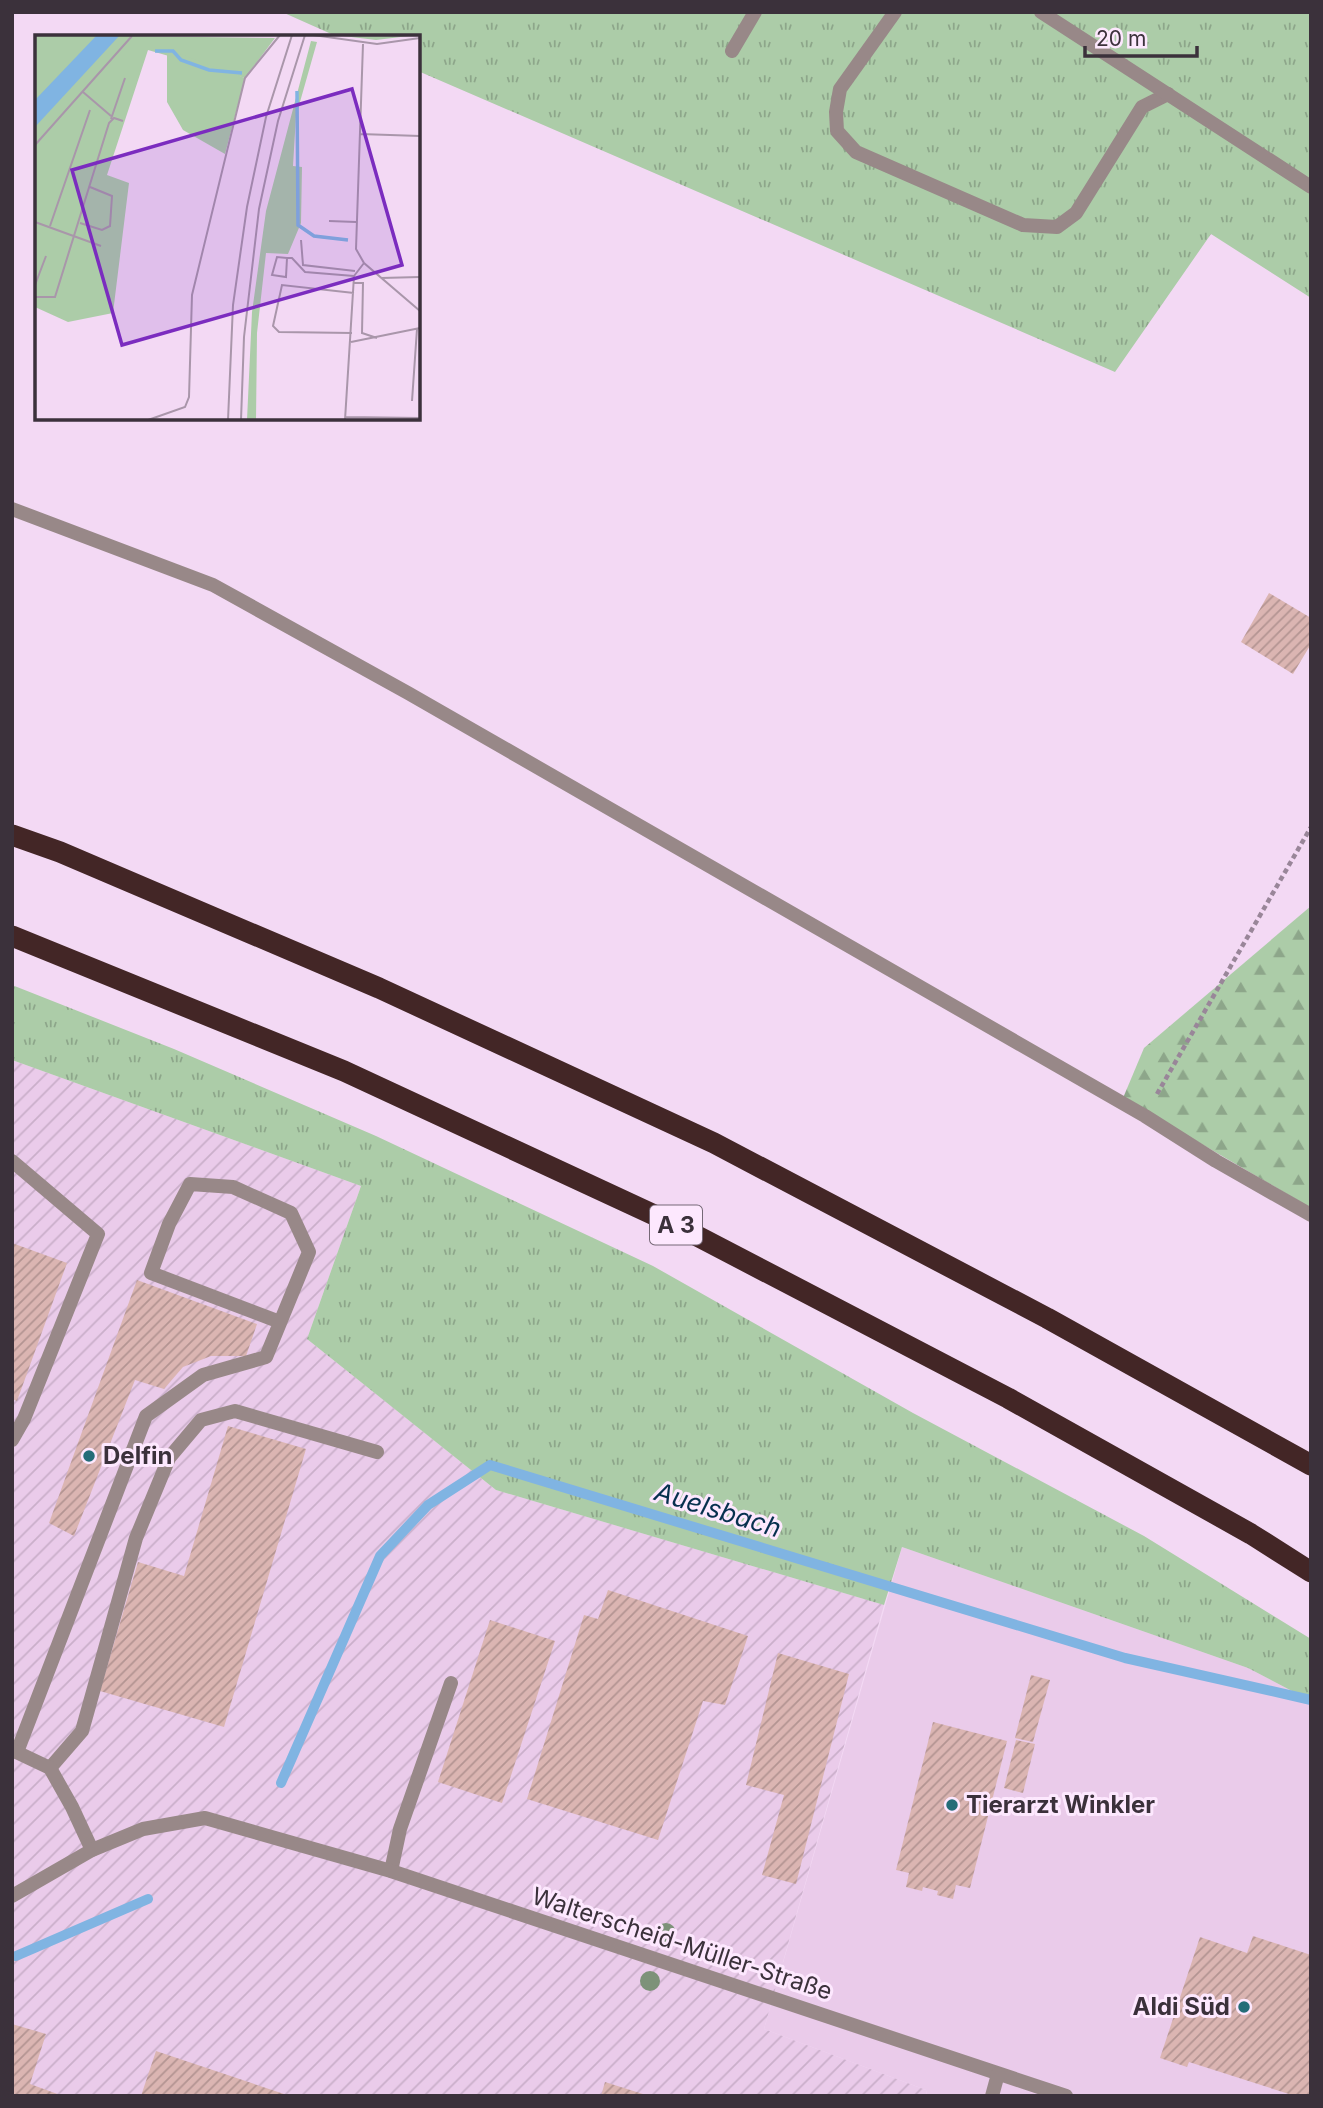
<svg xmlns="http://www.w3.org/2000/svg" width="1323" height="2108" viewBox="0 0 1323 2108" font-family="Inter,sans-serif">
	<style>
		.built { fill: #eacbea }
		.industrial { fill: url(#industrial-furrows) }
		.grass { fill: url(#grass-tufts) }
		.forest { fill: url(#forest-firs) }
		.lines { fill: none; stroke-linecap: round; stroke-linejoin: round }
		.stream { stroke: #80b4e2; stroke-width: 10 }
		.building { fill: url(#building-hatch) }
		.path { stroke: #998699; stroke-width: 4.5; stroke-dasharray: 5 3.5; stroke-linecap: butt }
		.service { stroke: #988888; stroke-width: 14 }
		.minor { stroke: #988888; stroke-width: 14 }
		.motorway { stroke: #432626; stroke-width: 21 }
		.tree { fill: #7d9279 }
		.poi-dot { fill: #246d78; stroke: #fde8fe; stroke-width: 2.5 }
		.labels { text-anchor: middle; stroke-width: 6; stroke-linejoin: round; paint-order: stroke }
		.shield { fill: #fde8fe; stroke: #756876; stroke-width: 2 }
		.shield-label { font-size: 23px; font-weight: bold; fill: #3b313b }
		.poi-label { font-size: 24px; font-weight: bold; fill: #3b313b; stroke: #fde8fe; text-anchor: start }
		.street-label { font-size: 24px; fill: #3b313b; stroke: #fde8fe }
		.water-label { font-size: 26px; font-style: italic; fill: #06304e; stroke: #fde8fe }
		.inset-river { fill: none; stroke: #80b4e2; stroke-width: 3.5 }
		.inset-road { fill: none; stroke: #a996aa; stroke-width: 2 }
		.view { fill: #7b2cbf; fill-opacity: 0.15; stroke: #7b2cbf; stroke-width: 3.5 }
		.inset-edge { fill: none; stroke: #3b313b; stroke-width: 3.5 }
	</style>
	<defs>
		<pattern id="industrial-furrows" width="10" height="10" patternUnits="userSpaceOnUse" patternTransform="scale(1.75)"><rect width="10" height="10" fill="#eacbea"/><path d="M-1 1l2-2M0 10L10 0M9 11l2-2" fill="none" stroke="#caafca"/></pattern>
		<pattern id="grass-tufts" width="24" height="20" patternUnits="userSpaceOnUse" patternTransform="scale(1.75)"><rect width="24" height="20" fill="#accca8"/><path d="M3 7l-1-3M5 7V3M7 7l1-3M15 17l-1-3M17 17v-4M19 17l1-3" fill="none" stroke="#8da68a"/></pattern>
		<pattern id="forest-firs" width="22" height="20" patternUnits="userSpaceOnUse" patternTransform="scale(1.75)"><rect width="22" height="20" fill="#accca8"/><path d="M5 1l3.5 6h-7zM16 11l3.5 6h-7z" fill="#8da68a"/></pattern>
		<pattern id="building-hatch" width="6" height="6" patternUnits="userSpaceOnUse" patternTransform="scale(1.75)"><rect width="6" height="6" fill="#dbb5b2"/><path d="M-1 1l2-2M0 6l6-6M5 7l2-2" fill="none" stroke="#b39492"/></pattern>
	</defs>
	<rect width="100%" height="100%" fill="#f3d9f4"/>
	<path class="built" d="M902,1547L1248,1668L1311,1701V2096H927L926,2090L764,2029Z"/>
	<path class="industrial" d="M12,1060L361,1186L307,1339L496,1490L884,1605L764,2029L926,2090L927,2096H12Z"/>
	<g class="grass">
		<path d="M282,12H1311V298L1211,234L1115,372L418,71V37H338Z"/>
		<path d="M12,985L174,1049L376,1136L653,1266L913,1413L1144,1536L1311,1639V1701L1248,1668L902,1547L884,1605L496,1490L307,1339L361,1186L12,1060Z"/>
	</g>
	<path class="forest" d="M1311,906V1208L1123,1098L1144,1048Z"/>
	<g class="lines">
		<g class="stream">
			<path d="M281,1783L380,1556L428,1505L490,1465L1125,1658L1311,1700"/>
			<path d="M16,1956L148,1899"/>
		</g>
	</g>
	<g class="building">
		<path d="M1269,593L1311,618V644L1293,674L1241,642Z"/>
		<path d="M12,1243L67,1263L17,1401L12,1399Z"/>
		<path d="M137,1280L257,1324L246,1356H211L183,1367L164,1389L135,1380L74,1536L49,1523Z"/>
		<path d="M228,1426L306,1449L224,1727L100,1691L138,1562L184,1576Z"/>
		<path d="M608,1590L748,1636L725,1705L703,1701L658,1840L527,1799L584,1615L598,1619Z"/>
		<path d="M490,1620L555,1641L502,1803L438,1782Z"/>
		<path d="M778,1653L849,1674L796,1884L762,1875L784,1795L746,1785Z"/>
		<path d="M1031,1675L1050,1680L1033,1742L1015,1738Z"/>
		<path d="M933,1722L1007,1741L970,1888L956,1885L953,1899L937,1895L938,1891L923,1887L922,1891L906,1887L909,1873L896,1870Z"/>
		<path d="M1016,1740L1035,1744L1023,1793L1004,1788Z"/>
		<path d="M1253,1936L1311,1955V2096H1295L1189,2062L1187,2067L1160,2058L1200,1937L1247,1953Z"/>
		<path d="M12,2024L46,2034L30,2084L63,2096H12Z"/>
		<path d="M156,2051L287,2095V2096H141Z"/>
		<path d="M605,2082L646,2095V2096H601Z"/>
	</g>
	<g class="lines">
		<path class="path" d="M1157,1094L1311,827"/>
		<g class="service">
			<path d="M895,12L840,89L836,112L837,131L856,152L1023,225L1057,227L1076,213L1142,107L1168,94"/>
			<path d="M1041,12L1311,187"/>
			<path d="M732,51L755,12"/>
			<path d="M12,509L213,585L408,693L1145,1116L1216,1161L1311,1215"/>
			<path d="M12,1161L98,1234L24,1419L12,1440"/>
			<path d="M17,1752L146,1416L203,1375L266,1357L309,1252L291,1213L233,1187L190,1184L169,1224L151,1273L280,1322"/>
			<path d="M50,1768L82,1731L136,1538L169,1458L201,1420L235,1411L377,1452"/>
			<path d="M391,1871L400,1829L451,1683"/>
		</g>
		<g class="minor">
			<path d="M12,1750L50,1768L72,1807L92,1850"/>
			<path d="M12,1896L92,1850L143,1829L205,1818L391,1871L1066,2096"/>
			<path d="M992,2096L998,2074"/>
		</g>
		<g class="motorway">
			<path d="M12,835L60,852L379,988L714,1143L1047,1318L1311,1465"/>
			<path d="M12,936L344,1071L678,1226L1008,1398L1251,1534L1311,1572"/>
		</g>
	</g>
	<g class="tree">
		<circle cx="666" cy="1933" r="10"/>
		<circle cx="650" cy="1981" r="10"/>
	</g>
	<g class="poi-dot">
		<circle cx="89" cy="1456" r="7"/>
		<circle cx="952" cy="1805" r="7"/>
		<circle cx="1244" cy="2007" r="7"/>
	</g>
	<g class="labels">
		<rect class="shield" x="650" y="1205.5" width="52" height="39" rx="5"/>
		<g class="shield-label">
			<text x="676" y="1233">A 3</text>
		</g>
		<g class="poi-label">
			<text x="103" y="1464">Delfin</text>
			<text x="966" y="1813">Tierarzt Winkler</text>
			<text x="1230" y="2015" text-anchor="end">Aldi Süd</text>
		</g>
		<g class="street-label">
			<text transform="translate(682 1944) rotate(18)" y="8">Walterscheid-Müller-Straße</text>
		</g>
		<g class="water-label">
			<text transform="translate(718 1510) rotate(17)" y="9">Auelsbach</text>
		</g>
	</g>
	<g transform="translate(35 35)">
		<rect width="385" height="385" fill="#f3d9f4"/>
		<path d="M19,0L240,3L210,43L113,15L72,140L94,148L78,278L33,287L0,272V36ZM300,0H382L341,5ZM276,6L282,7L261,81L258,131L267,132L266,188L253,219L231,218L222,298L221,385H212L217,277L231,176Z" fill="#accca8"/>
		<path d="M0,0H62L0,65ZM132,14L210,43L190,119L148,95L132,67Z" fill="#accca8"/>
		<path d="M62,0H85L0,92V65Z" fill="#80b4e2"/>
		<path class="inset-river" d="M120,16H138L146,25L174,35L207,38M262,56L263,190L279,201L313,205"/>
		<path class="inset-road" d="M278,0L342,9L385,3M328,9L321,214L329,228L385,276M48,57L76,81M76,84L90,43M325,99L385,101M0,110L97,1M294,186L321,187M0,187L66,211M45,188L67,195L75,191L77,161L55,152M15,191L55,75M266,205L268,230L320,236M252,223L251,242L237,240L242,222L252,223H257L270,237L319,241M346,243L385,242M319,248H328L327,298L342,303M0,250L11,221M0,262H20L74,88L79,83L88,86M317,298L244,297L238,291L247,250L319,258M316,307L385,293M377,366L382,294M310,382L385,383M113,385L150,372L154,362L157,260L192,116L210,43L245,0M193,385L198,270L212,172L231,82L257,0M206,385L209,302L224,174L243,86L270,0M310,385L319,241L329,228"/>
		<path class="view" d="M317,54L367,230L87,310L37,135Z"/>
		<rect width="385" height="385" class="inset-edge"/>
	</g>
	<rect width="1323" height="2108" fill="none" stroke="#3b313b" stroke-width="28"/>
	<path d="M1085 46v10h112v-10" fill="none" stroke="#3b313b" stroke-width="3.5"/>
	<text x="1096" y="46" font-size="21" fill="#3b313b" stroke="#fde8fe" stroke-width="5" paint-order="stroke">20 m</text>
</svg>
